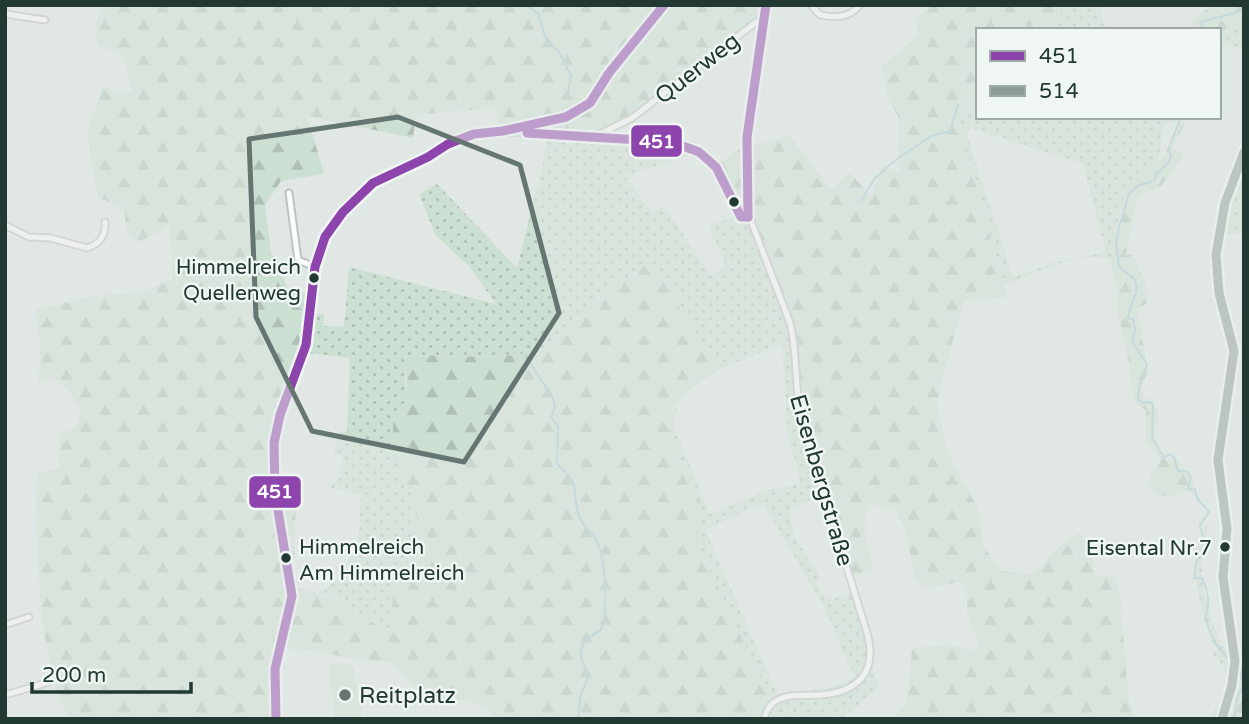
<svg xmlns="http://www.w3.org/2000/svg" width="1249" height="724" viewBox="0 0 1249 724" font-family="'Varela Round',sans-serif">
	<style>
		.grass { fill: url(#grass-dots); fill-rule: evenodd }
		.forest { fill: url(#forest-firs) }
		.pitch { fill: #ccdfd3 }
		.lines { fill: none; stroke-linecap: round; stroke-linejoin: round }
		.stream { stroke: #a5c8d2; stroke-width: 2 }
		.street-casing { stroke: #bec4c1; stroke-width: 9 }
		.street { stroke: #fafbfb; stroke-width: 5 }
		.bus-1-casing { stroke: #eff6f3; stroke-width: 14 }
		.bus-2-casing { stroke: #eff6f3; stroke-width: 14 }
		.bus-1 { stroke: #8e44ad; stroke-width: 9 }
		.bus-2 { stroke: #909c99; stroke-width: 9 }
		.marked { fill: none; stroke: #657571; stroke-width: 5; stroke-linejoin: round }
		.bus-dot { fill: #223833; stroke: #eff6f3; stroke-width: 2.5 }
		.poi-dot { fill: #657571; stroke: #eff6f3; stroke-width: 2.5 }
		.labels { text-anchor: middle; stroke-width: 5; stroke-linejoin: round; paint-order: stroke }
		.bus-label { font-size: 21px; fill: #223833; stroke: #eff6f3; text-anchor: end }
		.street-label { font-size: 23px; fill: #223833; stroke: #eff6f3 }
		.poi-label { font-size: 23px; fill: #223833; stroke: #eff6f3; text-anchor: start }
		.line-badge { stroke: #eff6f3; stroke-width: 2.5 }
		.badge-label { font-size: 19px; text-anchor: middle; font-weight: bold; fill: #fff }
	</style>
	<defs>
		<pattern id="grass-dots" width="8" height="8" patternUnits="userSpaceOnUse" patternTransform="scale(1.75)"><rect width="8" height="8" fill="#ccdfd3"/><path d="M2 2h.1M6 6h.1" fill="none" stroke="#afc0b6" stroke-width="1.8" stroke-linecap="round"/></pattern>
		<pattern id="forest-firs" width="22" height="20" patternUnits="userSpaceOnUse" patternTransform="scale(1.75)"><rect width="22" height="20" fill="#ccdfd3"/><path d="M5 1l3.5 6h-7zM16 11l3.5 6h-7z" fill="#afc0b6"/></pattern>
	</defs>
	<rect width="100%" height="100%" fill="#e1e7e4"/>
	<g class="grass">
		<path d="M1061,5H1099L1106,30H1056L1059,24Z"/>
		<path d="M1244,14V49L1219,42V34Z"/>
		<path d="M978,87V117H1179L1177,123L1169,121L1163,128L1159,160L1124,196C1124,211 1117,222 1114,237C1112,246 1115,251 1110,260C1081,248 1032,276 1004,285L960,124ZM970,128L1083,164L1106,252L1052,263L1013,278L969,142L967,132Z"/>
		<path d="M616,123L613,130L614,137L648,136L699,152L625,176L652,213L664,206L711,276L726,265L710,230V224L750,214L787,310L825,493L788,511L795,536L820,577L816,581L826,600L856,593L873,645L872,669L879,687L841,719H769L770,699L696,540L702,514L695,489L667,433L668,422L677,406L673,425L710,514L769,490L801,484L788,434L782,345L719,369L679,308L677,287L654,273L647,263L607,293L541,350C499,361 451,355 408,355L405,358V382L409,407L407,412L393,421V455L418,510L412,554L398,576L390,614L391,635L334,598L318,593L342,577L359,535L361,494L330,488L339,477L343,456L334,453L337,433L347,432L350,358L301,352L279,302L286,287L315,298L314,314H324L323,326L344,327L349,267L496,304L470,267L436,236L419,194L437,184L517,268L543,164L547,132L580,135ZM763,503L824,607L855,678L828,688L777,694L705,530Z"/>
		<path d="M1240,177L1244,179V234H1220L1222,216L1235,179Z"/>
		<path d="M1210,524C1193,564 1205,614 1225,650L1231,649C1234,674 1227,694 1218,717L1215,719L1213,716C1225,688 1238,677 1211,653L1218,650C1198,614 1188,564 1204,525Z"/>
	</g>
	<g class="forest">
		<path d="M102,5H762L753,20C711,55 634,129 580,135C561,137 520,129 500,127L494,108L416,115L413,138L307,116L324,174L281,181L265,205L271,253L281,267L286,287L279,301L308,311L304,343L278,408L269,451L276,456L281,472L297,480L293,572L296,588L334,598L391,634L390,614L398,576L412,554L418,510L393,455V421C397,418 405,415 407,411C409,409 405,366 405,358L408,355C451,355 499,361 541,350L607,293L638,271L647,262L654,273L677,287L679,308L719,369C707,378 690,387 680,399C646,439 701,472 702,514C702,522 698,532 696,540L770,699L769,719H493L489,710L467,700L445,701L420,693L392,662L355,659L309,650L296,651L278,644L270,681L272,719H71C39,681 34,526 37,474L59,468L60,433L77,427L81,409L68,389L54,378L38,381L41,345L35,310L93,296L144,292L173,279L170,223L160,232L138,242L127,233L124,209L98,197L87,131L104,85L114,94L132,91L123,55L98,46L95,26Z"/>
		<path d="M931,5H1061L1059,24L1056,30H978V87L960,124L1007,297L963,301L937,402L947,452L979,510L982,544L1001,571L1033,574L1065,541L1080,533L1091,550L1095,576L1115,575L1119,588L1129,704L1137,719H892L906,704L908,696L912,648L948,645L977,650L980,646L967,613V595L963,584L959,582L928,588L920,585L914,575L906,530L895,508L884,509L870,503C860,523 867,549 873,568L852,579L800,404L795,338L752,223L749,209L718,164L740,149L790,136L831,190L850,173L871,196L882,166L899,173V118L887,97L882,67L919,35L916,15L928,10Z"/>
		<path d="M1216,5H1244V14L1219,34V30H1194L1193,22C1198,15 1208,7 1216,5Z"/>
		<path d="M1179,117H1188L1172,149L1185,154L1161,186L1142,194L1137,200L1126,255L1133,254L1148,292L1146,304L1137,308L1148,372L1142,384L1144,400L1152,398L1159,417C1152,433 1151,447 1166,460L1176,459L1188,473L1201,502H1198L1194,495L1187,491L1169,496L1156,495C1145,482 1148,473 1160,463V460L1146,441V410L1138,405L1133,397L1130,368L1117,307L1118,291L1111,265L1110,260L1114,252L1113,239L1123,212L1125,194L1165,156Z"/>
		<path d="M1244,661V719H1225L1237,664Z"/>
	</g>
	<path class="pitch" d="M340,663L349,664L354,669L362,719H335L329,668L333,664Z"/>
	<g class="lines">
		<g class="stream">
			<path d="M525,5L538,13L547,43C560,47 564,64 571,75L567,99"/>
			<path d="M1205,30L1200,22L1235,13L1244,7"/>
			<path d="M1181,117L1169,148L1171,157L1168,163L1156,174L1155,179L1150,182L1139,185L1129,194L1119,227L1116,243L1119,266C1123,272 1129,273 1133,278C1143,289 1128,306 1128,318L1133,319L1135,330L1132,342L1147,364L1139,388L1138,400L1144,403L1150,402L1153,405L1152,438C1158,444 1158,452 1165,457L1169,454L1174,457L1178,471L1188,472L1191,477L1188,489H1195L1197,498L1209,512L1200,525L1206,550L1196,562L1194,578H1202C1208,593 1211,603 1205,618L1214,642L1233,665"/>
			<path d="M861,201L875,178L897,159L931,136L950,131L958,105"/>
			<path d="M526,356L553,399L555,407L551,417L558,426L557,464C563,470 572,478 574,485C576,498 575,510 582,522C585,529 593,532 596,539C605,557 609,611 601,630C578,641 576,654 589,675L580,697L578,719"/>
			<path d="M1236,670L1244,684"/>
			<path d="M1234,719L1238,696L1243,687"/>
		</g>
		<defs>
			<g id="street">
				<path d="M811,5L820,15C837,18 849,18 860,5"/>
				<path d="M5,14L45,20"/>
				<path d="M508,132L672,142L699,152L716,167L741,217H748"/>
				<path d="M590,136L602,133L632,118L764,16"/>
				<path d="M289,193L298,260L315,267"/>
				<path d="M5,225L29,237L51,238L87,248C100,244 106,236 105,222"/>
				<path d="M5,625L29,617"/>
				<path d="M5,695L49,682"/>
				<path d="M276,719L274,696L275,669L292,596L286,549L275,492L274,443L280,415L306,345L315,267L325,237L343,212L373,183L428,157L448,144L474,134L503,131L566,117L590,103L609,73L664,5"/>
				<path d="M764,719C766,712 769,704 776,701C788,693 806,696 820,695C859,692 878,671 867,633L802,422C794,388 798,354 790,323L748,213L746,163L748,128L766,5"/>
				<path d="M1222,719L1232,685L1235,661L1223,577L1227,529L1218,460L1234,351C1233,330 1223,313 1219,293C1210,240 1225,199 1244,151"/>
			</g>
		</defs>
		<use href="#street" class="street-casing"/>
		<use href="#street" class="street"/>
		<defs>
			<g id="bus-1">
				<path d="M527,133L672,142L699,152L716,167L741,217H748"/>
				<path d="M748,217L747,137L766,5"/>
				<path d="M276,719L275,669L292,596L275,492L274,443L280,415L306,345L315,267L325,237L343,212L373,183L428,157L448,144L474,134L503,131L566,117L590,103L609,73L664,5"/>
			</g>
			<path id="bus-2" d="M1222,719L1232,685L1235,661L1223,577L1227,529L1218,460L1234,351L1219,293L1216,255L1225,203L1244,152"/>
		</defs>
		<use href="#bus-1" class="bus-1-casing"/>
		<use href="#bus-2" class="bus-2-casing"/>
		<use href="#bus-1" class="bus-1"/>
		<use href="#bus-2" class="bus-2"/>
	</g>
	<path d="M0 0H1249V724H0ZM398,117L520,165L559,313L464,462L312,431L256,317L249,139Z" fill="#e1e7e4" fill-opacity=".55" fill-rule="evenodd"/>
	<path class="marked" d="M398,117L520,165L559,313L464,462L312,431L256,317L249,139Z"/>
	<g class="bus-dot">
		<circle cx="734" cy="202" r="6"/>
		<circle cx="314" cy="278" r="6"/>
		<circle cx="1225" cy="547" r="6"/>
		<circle cx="286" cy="558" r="6"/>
	</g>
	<circle class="poi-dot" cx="345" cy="695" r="7"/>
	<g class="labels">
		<g class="bus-label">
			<text x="301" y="274">Himmelreich<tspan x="301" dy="26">Quellenweg</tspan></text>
			<text x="299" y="554" text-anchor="start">Himmelreich<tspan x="299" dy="26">Am Himmelreich</tspan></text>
			<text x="1212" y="555">Eisental Nr.7</text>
		</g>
		<g class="street-label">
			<text transform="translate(697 68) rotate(-38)" y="8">Querweg</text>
			<text transform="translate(822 480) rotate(74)" y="8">Eisenbergstraße</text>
		</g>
		<g class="poi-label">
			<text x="359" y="703">Reitplatz</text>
		</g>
	</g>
	<g class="line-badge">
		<rect x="630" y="124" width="53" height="34" rx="7" fill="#8e44ad"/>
		<rect x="248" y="475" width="54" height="34" rx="7" fill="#8e44ad"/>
	</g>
	<g class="badge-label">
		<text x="657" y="148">451</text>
		<text x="275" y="498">451</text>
	</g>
	<rect width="1249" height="724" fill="none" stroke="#223833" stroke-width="14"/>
	<rect x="976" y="28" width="245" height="91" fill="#eff6f3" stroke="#9daaa6" stroke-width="2"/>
	<rect x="990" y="51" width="35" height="10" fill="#8e44ad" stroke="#9daaa6" stroke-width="2"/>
	<text x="1039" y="63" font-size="21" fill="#223833">451</text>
	<rect x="990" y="86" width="35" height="10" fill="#909c99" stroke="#9daaa6" stroke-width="2"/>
	<text x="1039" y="98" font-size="21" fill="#223833">514</text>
	<path d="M32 682v10h159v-10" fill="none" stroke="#223833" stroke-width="3.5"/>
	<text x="42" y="682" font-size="21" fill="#223833" stroke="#eff6f3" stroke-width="5" paint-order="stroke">200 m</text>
</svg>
